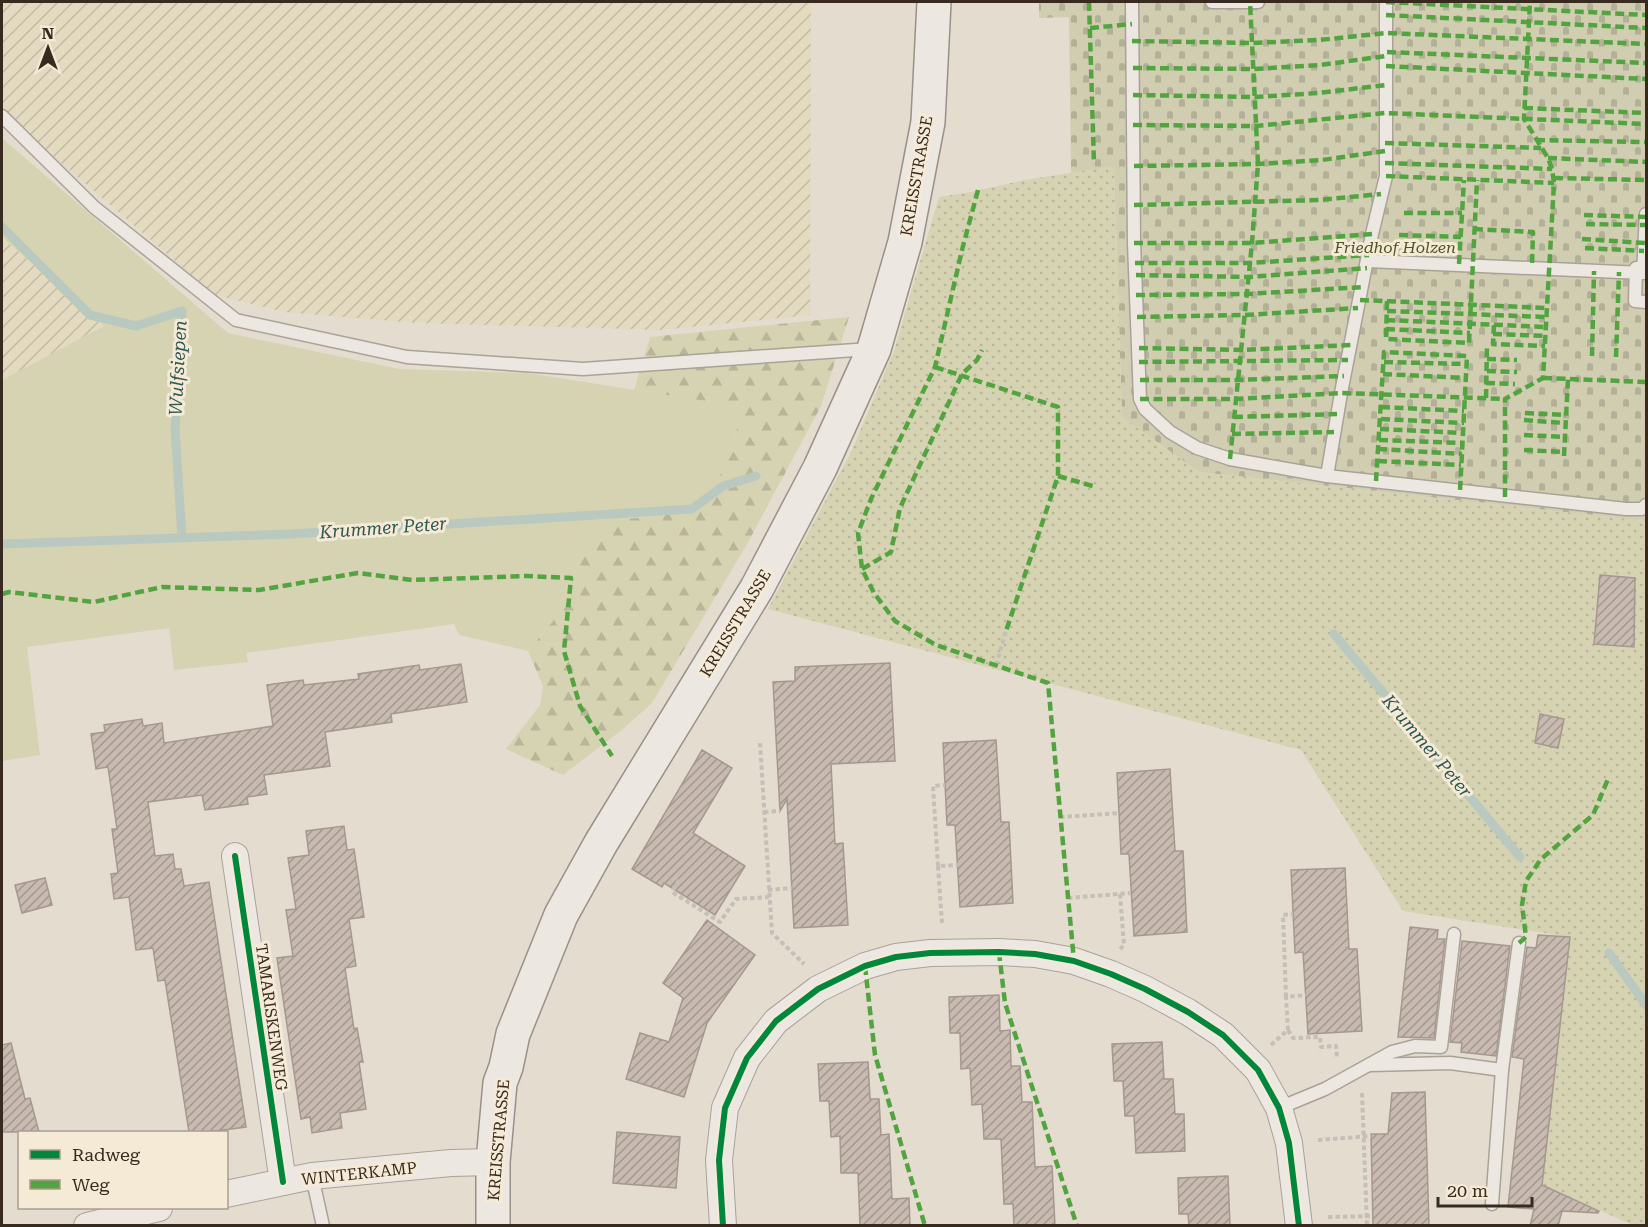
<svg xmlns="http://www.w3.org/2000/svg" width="1648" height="1227" viewBox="0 0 1648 1227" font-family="'Roboto Serif',serif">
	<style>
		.farmland { fill: url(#farmland-furrows) }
		.grass { fill: #d6d3b2 }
		.forest { fill: url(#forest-firs) }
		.cemetery { fill: url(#cemetery-stones) }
		.park { fill: url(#park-dots) }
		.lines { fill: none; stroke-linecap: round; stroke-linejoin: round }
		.stream { stroke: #bac9bf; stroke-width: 9 }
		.building { fill: url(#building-hatch); stroke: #a5988e; stroke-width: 1.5 }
		.service-casing { stroke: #aaa298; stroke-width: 15 }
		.minor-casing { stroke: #aaa298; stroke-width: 28 }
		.secondary-casing { stroke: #999188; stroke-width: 36 }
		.path { stroke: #c5bfb8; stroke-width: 4; stroke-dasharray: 4.5 3; stroke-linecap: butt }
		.service { stroke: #ece8e1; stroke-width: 12 }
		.minor { stroke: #ece8e1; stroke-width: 26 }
		.secondary { stroke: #ece8e1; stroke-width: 33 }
		.quiet { stroke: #53a441; stroke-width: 4.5; stroke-dasharray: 9 4.5; stroke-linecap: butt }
		.cycleway-casing { stroke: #f5ead6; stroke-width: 10 }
		.cycleway { stroke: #00873e; stroke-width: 6 }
		.labels { text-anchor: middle; stroke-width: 6; stroke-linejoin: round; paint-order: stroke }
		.street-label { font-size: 16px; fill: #392a20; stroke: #f5ead6 }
		.park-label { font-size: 16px; font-style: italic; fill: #4d5527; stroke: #f5ead6 }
		.water-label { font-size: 18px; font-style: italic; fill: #2f5853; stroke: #f5ead6 }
	</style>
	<defs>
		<pattern id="farmland-furrows" width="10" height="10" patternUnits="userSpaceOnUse" patternTransform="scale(1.5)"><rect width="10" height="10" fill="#e3dac0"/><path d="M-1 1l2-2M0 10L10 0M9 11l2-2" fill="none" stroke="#c4bba5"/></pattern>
		<pattern id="forest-firs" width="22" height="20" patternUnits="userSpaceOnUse" patternTransform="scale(1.5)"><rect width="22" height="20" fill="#d6d3b2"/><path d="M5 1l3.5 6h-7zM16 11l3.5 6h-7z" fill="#b8b599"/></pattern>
		<pattern id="cemetery-stones" width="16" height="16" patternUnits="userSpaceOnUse" patternTransform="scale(1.5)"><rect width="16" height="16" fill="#d0cdb1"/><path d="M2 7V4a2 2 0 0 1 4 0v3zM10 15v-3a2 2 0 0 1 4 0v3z" fill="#b3b098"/></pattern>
		<pattern id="park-dots" width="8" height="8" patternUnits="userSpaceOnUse" patternTransform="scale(1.5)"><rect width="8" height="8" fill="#d6d3b2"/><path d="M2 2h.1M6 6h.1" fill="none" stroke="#b8b599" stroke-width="1.8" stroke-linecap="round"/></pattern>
		<pattern id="building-hatch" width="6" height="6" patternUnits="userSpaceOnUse" patternTransform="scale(1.5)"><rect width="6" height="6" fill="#c8bab0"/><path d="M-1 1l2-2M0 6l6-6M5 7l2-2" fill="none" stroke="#a3978f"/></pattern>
	</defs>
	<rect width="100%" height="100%" fill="#e4dccf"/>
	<g class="farmland">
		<path d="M2,2H811L810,315L661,330L417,323L284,312L215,295L2,112Z"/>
		<path d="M2,237L104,326L2,380Z"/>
	</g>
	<path class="grass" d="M2,138L228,333L399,369L527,373L745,407L707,512L596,522L553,621L528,651L459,635L454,624L246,653L248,662L174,670L169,628L27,647L40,755L2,761V380L104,326L2,237Z"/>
	<path class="forest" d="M849,317L821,406L746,546L652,703L623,729L563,775L506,749L540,705L543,686L528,651L553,621L596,522L707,511L745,407L634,390L650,337Z"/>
	<path class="cemetery" d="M1039,2H1646V521L1199,472L1122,417L1114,167L1071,173L1069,17L1039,18Z"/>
	<path class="park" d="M1114,166L1122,417L1199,472L1646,521V1225H1633L1542,1185L1570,937L1403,911L1301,750L768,609L852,450L894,351L939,197L971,192L1025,180Z"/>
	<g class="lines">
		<g class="stream">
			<path d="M2,227L90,315L136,326L182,311L175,429L182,537"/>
			<path d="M2,544L290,534L692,509L723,486L756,476"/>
			<path d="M1334,634L1520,857"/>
			<path d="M1609,953L1646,1005"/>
		</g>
	</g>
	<g class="building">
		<path d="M1600,575L1635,578L1634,647L1594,644Z"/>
		<path d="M890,663L895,761L831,764L835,844L843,843L848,925L794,928L787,799L780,811L773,682L795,681V667Z"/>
		<path d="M461,664L467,702L391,714L392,722L325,732L330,766L264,775L267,794L247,797L248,804L205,810L202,795L148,802L155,856L173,854L175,869H181L184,886L209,882L246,1127L208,1132H189L165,980L158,981L153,948L136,950L129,897L114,899L111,874L118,873L112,829H117L108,767L96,769L91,734L105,732L104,725L142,719L143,726L162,723L164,743L273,726L267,685L303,680L304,685L359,679L358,674L419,665L420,670Z"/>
		<path d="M1540,714L1564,719L1558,748L1535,743Z"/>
		<path d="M996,740L1001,822H1009L1013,903L960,907L955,825H947L943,743Z"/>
		<path d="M702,750L732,768L693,833L745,866L715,915L664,883L662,887L632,869Z"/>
		<path d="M1170,769L1175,851H1183L1187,932L1134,936L1129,854H1121L1117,773Z"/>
		<path d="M344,826L347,850L354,849L364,917L349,919L356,966L345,968L354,1029L357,1028L363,1062H359L366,1109L340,1113L342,1128L312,1133L310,1117L301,1119L277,958L293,956L286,910L296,909L288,858L309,855L306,831Z"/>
		<path d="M1345,868L1349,949H1357L1362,1031L1308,1034L1303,952L1295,953L1291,870Z"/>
		<path d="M45,878L52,905L22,913L15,885Z"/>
		<path d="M707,920L755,955L707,1023L684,1097L626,1079L640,1033L669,1042L683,998L663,983Z"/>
		<path d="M1410,927L1438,930L1437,939H1445L1434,1038L1398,1037Z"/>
		<path d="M1538,935L1570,937L1542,1185L1599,1211L1598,1213L1562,1211L1558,1226H1530L1534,1209L1508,1207L1524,1059L1512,1057L1527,947L1536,948Z"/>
		<path d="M1462,941L1510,946L1496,1056L1461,1052L1462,1043L1450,1042Z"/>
		<path d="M999,995L1000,1031L1010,1030L1011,1066H1020L1022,1102H1032L1035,1167L1052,1166L1055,1226H1014L1013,1204H1004L1001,1139H984L982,1104L972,1105L970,1068L961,1069L960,1033H950L949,997Z"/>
		<path d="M1162,1042L1164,1079H1173L1175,1114H1184L1185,1151L1136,1153L1134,1116H1125L1123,1081H1114L1112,1044Z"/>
		<path d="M11,1043L25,1099L30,1098L39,1132H2V1045Z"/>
		<path d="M868,1062L870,1099H879L881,1135L889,1134L892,1199L909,1198L910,1226H860L858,1173H841L840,1136L831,1137L829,1101H820L818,1064Z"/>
		<path d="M1425,1092L1429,1226H1373L1371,1134H1388L1392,1093Z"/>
		<path d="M617,1132L680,1137L676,1188L613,1183Z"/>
		<path d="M1228,1176L1230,1226H1189L1188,1214H1179L1178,1178Z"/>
	</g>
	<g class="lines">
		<defs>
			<g id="service">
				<path d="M1132,2L1134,243L1140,399L1145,409L1170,432L1197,448L1230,459L1327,476L1626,509H1642L1646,505"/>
				<path d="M1212,2H1258"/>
				<path d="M2,116L94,207L236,320L407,357L583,369L870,349"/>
				<path d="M1368,261L1643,273L1646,214"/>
				<path d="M1638,268H1636L1635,301L1646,302"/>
				<path d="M1327,476L1341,393L1372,234L1386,176V2"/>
				<path d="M1369,1065L1450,1063L1502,1070"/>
				<path d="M1279,1108L1325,1089L1392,1052L1415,1046L1441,1047L1454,934"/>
				<path d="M312,1176L323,1226"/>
				<path d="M1492,1204L1502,1070L1519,943"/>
			</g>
			<g id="minor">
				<path d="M235,856L283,1182"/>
				<path d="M226,1194L312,1176L451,1163L493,1162"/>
				<path d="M87,1226L159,1208"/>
				<path d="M723,1226L719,1160L725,1108L747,1058L776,1021L818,989L865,966L896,957L930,953L999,952L1035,954L1074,961L1111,974L1145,989L1188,1012L1223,1035L1258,1070L1279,1108L1289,1143L1299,1226"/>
			</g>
			<path id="secondary" d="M493,1226V1162L500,1083L506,1067L513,1034L561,915L601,843L757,588L820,468L874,349L905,242L928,122L934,2"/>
		</defs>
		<use href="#service" class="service-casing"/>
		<use href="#minor" class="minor-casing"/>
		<use href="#secondary" class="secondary-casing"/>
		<g class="path">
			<path d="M996,665L1006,631"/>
			<path d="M760,743L772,933L804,964"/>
			<path d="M764,812L780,811"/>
			<path d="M1060,817L1119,813"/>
			<path d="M938,866L933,786L945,785"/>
			<path d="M679,880L672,892L720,922L736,899L769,897"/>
			<path d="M768,890L792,888"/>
			<path d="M1120,894L1124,945L1120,949"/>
			<path d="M1068,898L1131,893"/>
			<path d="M942,923L938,866L958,865"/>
			<path d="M1286,997L1283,915L1293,914"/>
			<path d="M1288,1030L1293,1038L1320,1037L1321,1047L1336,1046L1337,1059"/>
			<path d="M1271,1045L1288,1030L1286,997L1306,995"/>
			<path d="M1362,1093L1367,1226"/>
			<path d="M1318,1140L1371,1136"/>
			<path d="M1328,1217L1373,1216"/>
		</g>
		<use href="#service" class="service"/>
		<use href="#minor" class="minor"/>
		<use href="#secondary" class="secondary"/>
		<g class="quiet">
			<path d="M1089,2L1094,164"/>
			<path d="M1386,2L1646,15"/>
			<path d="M1386,15L1646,28"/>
			<path d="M1090,28L1132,24"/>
			<path d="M1132,41L1252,43L1319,40L1386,33L1646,44"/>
			<path d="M1387,52L1646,63"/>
			<path d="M1386,66L1646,79"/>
			<path d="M1133,68L1254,69L1320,65L1386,56"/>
			<path d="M1133,95L1256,97L1318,93L1386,85"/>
			<path d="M1524,108L1646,113"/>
			<path d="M1133,125L1256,126L1385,113L1646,124"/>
			<path d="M1536,140L1646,142"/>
			<path d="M1385,143L1541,148"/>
			<path d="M1548,158L1646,162"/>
			<path d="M1385,163L1552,169"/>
			<path d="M1134,166L1258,164L1322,160L1385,151"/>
			<path d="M1386,176L1554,183"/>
			<path d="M1554,178L1646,180"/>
			<path d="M978,190L962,250L935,367L871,499L858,533L862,569L874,593L895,621L936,645L1048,683L1074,961"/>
			<path d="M1134,205L1319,200L1381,194"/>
			<path d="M1404,213H1462"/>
			<path d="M1584,215L1646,217"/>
			<path d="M1586,224L1646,225"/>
			<path d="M1474,229L1533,232L1532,267"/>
			<path d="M1399,235L1461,237"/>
			<path d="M1582,239L1645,243"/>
			<path d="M1134,243H1252L1372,234"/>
			<path d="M1585,248L1644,251"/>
			<path d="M1135,263H1250L1369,255"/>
			<path d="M1459,264L1464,180"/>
			<path d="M1136,275L1249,277L1367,268"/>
			<path d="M1136,295L1247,294L1363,287"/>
			<path d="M1360,300L1547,308"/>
			<path d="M1387,301L1386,339L1469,343L1477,180"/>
			<path d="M1387,311L1547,317"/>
			<path d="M1137,317L1245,315L1358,308"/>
			<path d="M1386,320L1546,327"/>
			<path d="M1494,325L1493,344L1545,346"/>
			<path d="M1386,329L1470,333"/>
			<path d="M1493,334L1546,336"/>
			<path d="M1139,348L1241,350L1351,345"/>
			<path d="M1592,356L1594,271"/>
			<path d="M1616,357L1619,272"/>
			<path d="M1487,359L1517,360"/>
			<path d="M1139,362L1348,360"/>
			<path d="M1384,362L1467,364"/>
			<path d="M935,367L1058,407V476L1006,631"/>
			<path d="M1487,371L1517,372"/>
			<path d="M1383,374L1466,378"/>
			<path d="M1543,378L1646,382"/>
			<path d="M1140,380H1238L1344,376"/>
			<path d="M1486,383L1515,384"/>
			<path d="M1486,398L1487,344"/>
			<path d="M1140,399H1236L1341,393L1505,399"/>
			<path d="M1381,407L1464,411"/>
			<path d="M1525,413L1566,415"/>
			<path d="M1234,417L1337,414"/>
			<path d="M1381,419L1464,423"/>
			<path d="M1524,420L1565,423"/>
			<path d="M1380,429L1463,433"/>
			<path d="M1232,434L1334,432"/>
			<path d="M1524,435L1565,437"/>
			<path d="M1379,440L1463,443"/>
			<path d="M1378,449L1462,454"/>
			<path d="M1524,450L1564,452"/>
			<path d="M1564,456L1568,379"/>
			<path d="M1230,459L1252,243L1258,164L1250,2"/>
			<path d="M1378,461L1461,465"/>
			<path d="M1058,476L1096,487"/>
			<path d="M1376,481L1384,352L1467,356L1460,491"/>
			<path d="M1505,497V399L1543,378L1554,183L1552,169L1548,158L1524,119L1530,2"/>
			<path d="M862,569L891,552L900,508L962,374L977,360L982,350"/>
			<path d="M2,594L9,592L94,602L162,587L259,590L358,573L412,580L527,576L571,578L564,651L580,706L612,756"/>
			<path d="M1519,943L1526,937L1522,905L1526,881L1541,859L1593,815L1608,779"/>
			<path d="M999,952L1005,1003L1077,1226"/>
			<path d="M865,966L875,1055L925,1226"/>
		</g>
		<defs>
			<g id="cycleway">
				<path d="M235,856L283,1182"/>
				<path d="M723,1226L719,1160L725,1108L747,1058L776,1021L818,989L865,966L896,957L930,953L999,952L1035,954L1074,961L1111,974L1145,989L1188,1012L1223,1035L1258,1070L1279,1108L1289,1143L1299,1226"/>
			</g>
		</defs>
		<use href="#cycleway" class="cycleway-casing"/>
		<use href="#cycleway" class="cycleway"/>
	</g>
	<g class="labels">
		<g class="street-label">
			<text transform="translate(916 176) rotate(-80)" y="6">KREISSTRASSE</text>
			<text transform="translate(735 623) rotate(-59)" y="6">KREISSTRASSE</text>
			<text transform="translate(272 1017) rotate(82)" y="6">TAMARISKENWEG</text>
			<text transform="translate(498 1140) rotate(-85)" y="6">KREISSTRASSE</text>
			<text transform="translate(359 1173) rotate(-6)" y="6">WINTERKAMP</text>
		</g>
		<g class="park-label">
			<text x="1395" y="253">Friedhof Holzen</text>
		</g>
		<g class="water-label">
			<text transform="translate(178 368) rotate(-87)" y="6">Wulfsiepen</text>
			<text transform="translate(383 528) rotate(-4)" y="6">Krummer Peter</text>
			<text transform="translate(1427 746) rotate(50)" y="6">Krummer Peter</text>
		</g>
	</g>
	<rect width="1648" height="1227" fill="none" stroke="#392a20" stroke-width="6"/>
	<rect x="18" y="1131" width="210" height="78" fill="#f5ead6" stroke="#aa9d8d" stroke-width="1.5"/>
	<rect x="30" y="1150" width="30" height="9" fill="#00873e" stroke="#aa9d8d" stroke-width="1.5"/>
	<text x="72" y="1161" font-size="18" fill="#392a20">Radweg</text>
	<rect x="30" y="1180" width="30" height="9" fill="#53a441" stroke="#aa9d8d" stroke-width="1.5"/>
	<text x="72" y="1191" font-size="18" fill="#392a20">Weg</text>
	<g transform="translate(48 48)" stroke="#f5ead6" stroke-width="4.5" paint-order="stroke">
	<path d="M0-4.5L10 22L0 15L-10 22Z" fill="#392a20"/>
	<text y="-9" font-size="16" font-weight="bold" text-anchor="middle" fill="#392a20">N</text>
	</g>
	<path d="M1438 1197v9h94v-9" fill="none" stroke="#392a20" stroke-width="3"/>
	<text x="1447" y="1197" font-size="18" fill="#392a20" stroke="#f5ead6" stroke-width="4.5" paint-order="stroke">20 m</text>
</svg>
